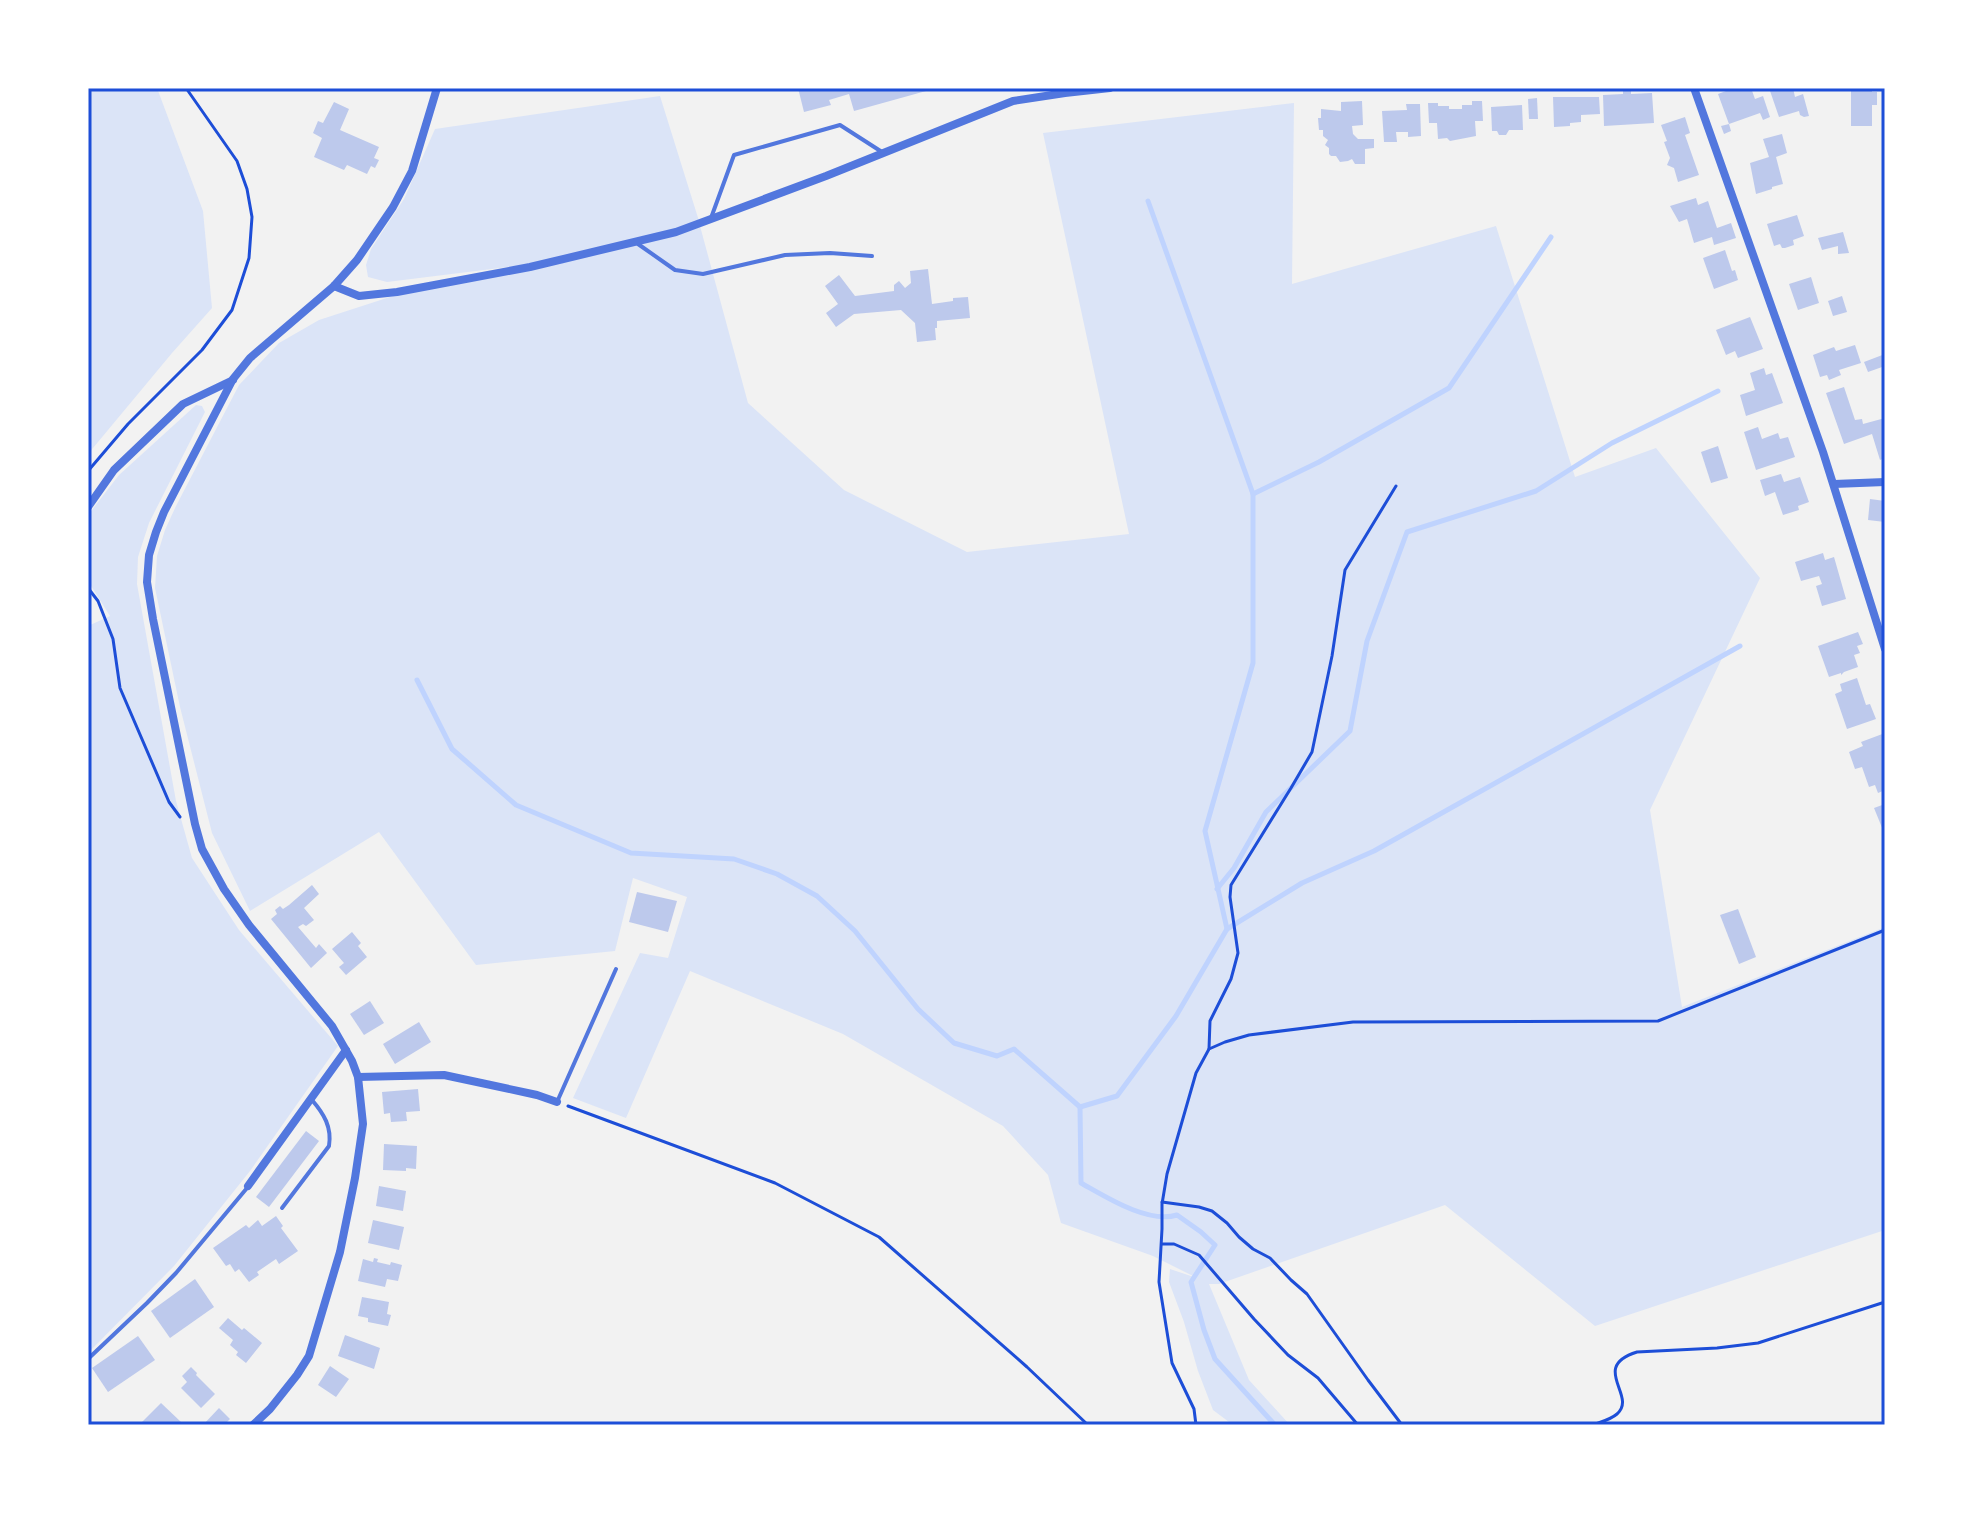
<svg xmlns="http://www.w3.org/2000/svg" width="1973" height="1513" viewBox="0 0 1973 1513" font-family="Helvetica,sans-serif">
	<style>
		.green { fill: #dbe4f7 }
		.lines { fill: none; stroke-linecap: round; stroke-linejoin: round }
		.stream { stroke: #bfd3fe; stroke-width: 5 }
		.building { fill: #bdc9ec }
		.path { stroke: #1d4ed8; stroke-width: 3 }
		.service { stroke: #5277de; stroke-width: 4 }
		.minor { stroke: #5277de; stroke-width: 8 }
		.neatline { fill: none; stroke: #1d4ed8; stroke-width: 3 }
	</style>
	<rect width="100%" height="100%" fill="#f2f2f2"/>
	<g class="green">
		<path d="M88,88H157L203,211L212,308L172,353L88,454Z"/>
		<path d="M660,96L699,221L677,230L533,264L387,282L368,277L366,265L371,249L404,199L435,129Z"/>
		<path d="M1294,103L1292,284L1496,226L1575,477L1656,448L1760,578L1650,810L1682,1007L1885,927V1230L1595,1326L1445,1205L1219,1284H1209L1249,1380L1290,1425H1233L1213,1410L1198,1371L1184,1322L1169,1282L1170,1269L1197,1278L1153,1256L1061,1223L1048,1175L1003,1126L843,1034L690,971L626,1118L573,1098L640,953L668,958L687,897L633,878L615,951L476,965L379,832L250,911L212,833L180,707L155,588L157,556L165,530L176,506L239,385L279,343L319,320L396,295L700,226L748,403L844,490L967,552L1129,534L1043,133Z"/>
		<path d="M196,405L202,406L205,412L149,523L138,557L137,584L176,801L192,858L239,930L338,1046L250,1171L174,1266L88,1353V626L110,616L88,581V515L119,475Z"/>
	</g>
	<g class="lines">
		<g class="stream">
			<path d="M1148,201L1253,494V663L1205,831L1227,929L1176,1016L1117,1096L1080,1107L1081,1183C1106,1197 1148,1224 1177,1215L1201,1232L1215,1245L1191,1282L1204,1330L1215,1359L1275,1425"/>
			<path d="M1253,494L1319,462L1449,388L1551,237"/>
			<path d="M417,680L452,749L516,805L631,853L734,859L777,874L817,896L855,931L918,1009L954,1043L997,1056L1014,1049L1080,1107"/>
			<path d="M1217,889L1234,868L1266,812L1350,731L1367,641L1407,532L1536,491L1612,443L1718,391"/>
			<path d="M1227,929L1302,883L1374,851L1740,646"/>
		</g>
	</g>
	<g class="building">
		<path d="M798,88H925L926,91L854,111L849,94L829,100L831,105L804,112Z"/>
		<path d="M1734,88H1751L1755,99L1763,96L1770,117L1763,120L1760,113L1729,124L1731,131L1724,134L1721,126L1729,124L1718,94Z"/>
		<path d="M1769,88H1793L1795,97L1803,94L1809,116L1804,117L1800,115L1799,111L1779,117Z"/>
		<path d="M1851,88H1872V92H1877V105H1872V126H1851Z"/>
		<path d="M1623,91H1631V94L1652,93L1654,123L1604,126L1603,95L1623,94Z"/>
		<path d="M1553,97H1599L1600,114L1581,115V122L1570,123V126L1554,127Z"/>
		<path d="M1537,98L1538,119H1529L1528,99Z"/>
		<path d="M1362,101L1363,125L1352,126L1353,134L1358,139H1374V148L1365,149V164H1355L1352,159L1348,161L1340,162L1336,156H1331L1329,154V148L1325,145L1328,140L1323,136V130H1319L1318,118H1321V109L1341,111V102Z"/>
		<path d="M1472,101H1482L1483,121H1475L1476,136L1450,141L1447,138L1438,139L1437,123H1429L1428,103H1438V106H1449V109H1462V105H1472Z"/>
		<path d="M334,102L349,109L340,130L379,147L374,158L379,160L375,168L371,166L367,174L347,165L344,170L314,157L322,138L313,133L318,121L323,123Z"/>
		<path d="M1406,104H1420L1421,136L1408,137V132H1396L1397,142H1384L1382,111L1407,110Z"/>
		<path d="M1522,105L1523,130H1509L1506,135H1499L1497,131H1492L1491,107Z"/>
		<path d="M1685,117L1690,133L1685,135L1699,175L1678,182L1674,168L1667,165L1670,158L1664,142L1667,141L1661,125Z"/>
		<path d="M1782,134L1787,153L1776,157L1783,184L1772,187V189L1756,194L1750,163L1769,157L1763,139Z"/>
		<path d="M1696,198L1698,205L1708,201L1717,228L1731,223L1736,238L1714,245L1712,237L1694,243L1687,219L1679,222L1670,206Z"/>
		<path d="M1797,215L1804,236L1793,240L1794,245L1785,248H1782L1780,244L1774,246L1767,224Z"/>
		<path d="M1843,232L1849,253L1838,254V246L1822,250L1818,238Z"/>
		<path d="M1725,250L1732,271L1735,270L1738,280L1714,289L1703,258Z"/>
		<path d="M928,269L932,304L953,301V298L968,297L970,318L937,321V328H935L936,340L917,342L915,323L901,310L854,314L836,327L826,313L838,304L825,286L839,275L855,296L894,291V285L899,281L905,288L911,283L910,271Z"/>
		<path d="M1811,277L1819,303L1798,310L1789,284Z"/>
		<path d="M1842,296L1847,312L1833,316L1828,301Z"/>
		<path d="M1750,317L1763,349L1738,358L1735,351L1726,355L1716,330Z"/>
		<path d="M1855,345L1861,363L1839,370L1841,375L1829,380L1827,375L1820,377L1813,355L1834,347L1836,351Z"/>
		<path d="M1885,354V366L1868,372L1864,362Z"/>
		<path d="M1764,368L1766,375L1772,373L1783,403L1746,416L1740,395L1755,390L1750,373Z"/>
		<path d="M1844,387L1855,420L1862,419L1863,424L1885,418V458L1880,460L1872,434L1844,444L1826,393Z"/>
		<path d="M1758,427L1762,439L1778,433L1780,439L1788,437L1795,457L1756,470L1744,432Z"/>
		<path d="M1718,446L1728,478L1711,483L1701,452Z"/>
		<path d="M1781,474L1784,482L1800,477L1809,502L1798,506L1799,510L1783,515L1775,492L1765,496L1760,480Z"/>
		<path d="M1870,499L1885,501V522L1868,520Z"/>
		<path d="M1823,553L1825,560L1834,557L1846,599L1822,606L1816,586L1822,584L1819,576L1801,581L1795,562Z"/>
		<path d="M1858,632L1863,644L1857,646L1860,653L1854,655L1858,667L1844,672L1841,675V673L1829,677L1818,646Z"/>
		<path d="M1857,678L1866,705L1870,704L1876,719L1847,729L1835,694L1842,691L1840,684Z"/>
		<path d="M1885,733V758L1883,759L1885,764V790L1878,793L1875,785L1869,787L1862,767L1855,769L1849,752L1863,746L1861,742Z"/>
		<path d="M1885,804V835L1874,808Z"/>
		<path d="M312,885L319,894L304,908L314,920L306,926L303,924L298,927L316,948L319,944L327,953L311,968L271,919L277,914L275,910L280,906L283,909L289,905Z"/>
		<path d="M637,892L677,901L668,932L629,922Z"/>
		<path d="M1738,909L1756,957L1739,964L1720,915Z"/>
		<path d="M352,932L361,943L358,946L367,957L346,975L339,967L344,963L332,949Z"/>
		<path d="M370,1001L384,1023L364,1035L350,1014Z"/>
		<path d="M419,1022L431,1042L395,1064L383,1044Z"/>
		<path d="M418,1089L420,1111L406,1112L407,1121L391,1122L390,1113L384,1114L382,1092Z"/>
		<path d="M306,1131L319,1141L269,1207L256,1197Z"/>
		<path d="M384,1144L417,1146L416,1169L406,1168V1171L383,1170Z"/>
		<path d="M379,1186L406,1191L403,1211L376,1206Z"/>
		<path d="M276,1216L283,1226L281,1228L298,1251L279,1264L276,1259L257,1272L259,1275L249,1282L239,1269L235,1272L230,1264L226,1266L213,1248L246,1225L249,1228L258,1220L262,1226Z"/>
		<path d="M373,1220L404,1227L399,1250L368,1243Z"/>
		<path d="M374,1258L378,1259L377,1262L390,1265L391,1262L402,1265L398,1281L387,1279L385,1287L358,1281L363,1259L373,1262Z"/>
		<path d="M195,1279L214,1307L170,1338L151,1311Z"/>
		<path d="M362,1297L389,1302L387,1314L391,1315L388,1326L368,1322V1318L358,1316Z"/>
		<path d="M228,1318L242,1330L244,1328L262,1343L246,1363L236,1355L238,1352L230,1345L233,1340L219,1328Z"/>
		<path d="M345,1335L380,1348L374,1369L338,1356Z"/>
		<path d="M138,1336L155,1360L108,1392L92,1368Z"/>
		<path d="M330,1366L349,1379L336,1397L318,1385Z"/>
		<path d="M191,1367L197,1373L196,1375L215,1394L201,1408L181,1388L187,1382L182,1376Z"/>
		<path d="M161,1403L181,1422L178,1425H145L142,1422Z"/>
		<path d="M219,1408L230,1419L224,1425H203Z"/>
	</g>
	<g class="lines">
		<g class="path">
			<path d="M88,471L128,424L202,350L232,310L249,258L252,217L247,189L237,161L186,88"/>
			<path d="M88,588L98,601L113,639L120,688L169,802L180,817"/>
			<path d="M1209,1049L1210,1021L1231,979L1238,953L1230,897L1231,885L1291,788L1312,752L1332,656L1345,570L1396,486"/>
			<path d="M568,1106L775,1183L879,1237L1027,1367L1088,1425"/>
			<path d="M1162,1202L1199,1207L1212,1211L1227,1223L1239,1237L1253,1249L1270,1258L1291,1280L1307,1294L1368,1380L1402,1425"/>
			<path d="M1162,1244H1174L1199,1255L1254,1319L1288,1355L1318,1378L1358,1425"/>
			<path d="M1196,1425L1194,1409L1172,1363L1159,1282L1162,1229V1204L1167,1174L1196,1073L1209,1049L1225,1042L1249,1035L1353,1022L1658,1021L1885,930"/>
			<path d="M1593,1425C1600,1422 1610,1420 1617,1414C1638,1396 1589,1367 1637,1352L1717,1348L1758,1343L1885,1302"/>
		</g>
		<g class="service">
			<path d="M711,218L734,155L840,125L882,152"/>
			<path d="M638,244L675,270L703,274L785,255L830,253L872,256"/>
			<path d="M557,1102L616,969"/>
			<path d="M282,1208L329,1146C332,1127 324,1114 312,1100"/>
			<path d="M89,1358L147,1303L176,1273L247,1188"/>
		</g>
		<g class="minor">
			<path d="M1694,88L1823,452L1885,649"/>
			<path d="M334,286L359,296L397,292L530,267L676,232L826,176L1013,101L1065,93L1110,88"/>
			<path d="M1834,484L1885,482"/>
			<path d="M88,507L114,470L183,404L233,380"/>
			<path d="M358,1077L444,1075L537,1095L557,1102"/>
			<path d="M248,1186L346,1050"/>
			<path d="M253,1425L270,1409L297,1375L309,1356L340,1252L355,1178L363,1124L358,1077L352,1061L332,1026L249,925L224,889L202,849L195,824L153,619L147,582L149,555L156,532L164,512L233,379L250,358L334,286L357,260L393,207L412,171L437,88"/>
		</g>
	</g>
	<rect width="1973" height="1513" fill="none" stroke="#ffffff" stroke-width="180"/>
	<rect x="90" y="90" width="1793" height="1333" class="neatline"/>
</svg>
